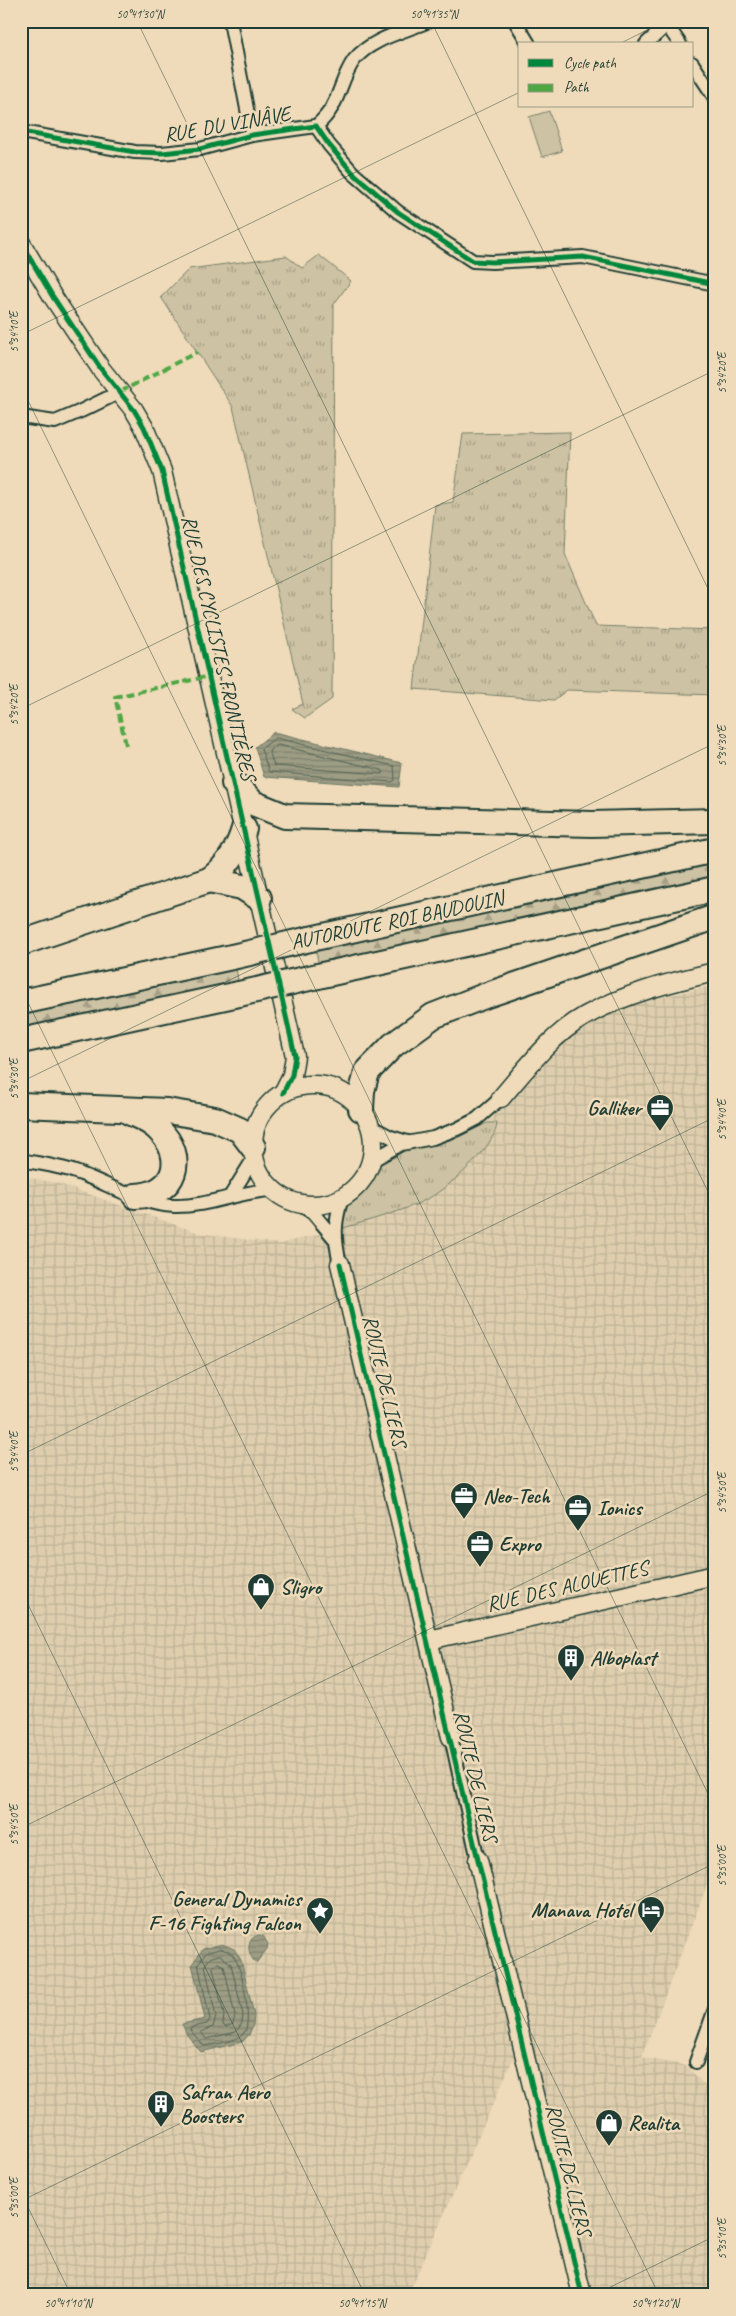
<svg xmlns="http://www.w3.org/2000/svg" width="736" height="2316" viewBox="0 0 736 2316" font-family="Caveat,sans-serif">
	<style>
		.industrial { fill: url(#industrial-grid) }
		.grass { fill: url(#grass-tufts); stroke: #76806c }
		.forest { fill: url(#forest-firs); stroke: #76806c }
		.garden { fill: #cdc2a3; stroke: #76806c }
		.water { fill: url(#water-rules); stroke: #6b7764 }
		.lines { fill: none; stroke-linecap: round; stroke-linejoin: round }
		.shore { stroke: #516354; stroke-width: 1 }
		.street-casing { stroke: #1f3d34; stroke-width: 16 }
		.secondary-casing { stroke: #1f3d34; stroke-width: 21 }
		.highway-casing { stroke: #1f3d34; stroke-width: 28 }
		.street { stroke: #efdbb9; stroke-width: 12 }
		.secondary { stroke: #efdbb9; stroke-width: 18 }
		.highway { stroke: #efdbb9; stroke-width: 24 }
		.highway-bridge-casing { stroke: #1f3d34; stroke-width: 28; stroke-linecap: butt }
		.highway-bridge { stroke: #efdbb9; stroke-width: 24 }
		.quiet { stroke: #4fa644; stroke-width: 4; stroke-dasharray: 8 4; stroke-linecap: butt }
		.cycleway-casing { stroke: #efdbb9; stroke-width: 8 }
		.cycleway { stroke: #00873e; stroke-width: 5 }
		.ticks { fill: none; stroke: #1f3d34; stroke-width: 1; stroke-opacity: 0.45 }
		.labels { text-anchor: middle; stroke-width: 5; stroke-linejoin: round; paint-order: stroke }
		.street-label { font-size: 21px; fill: #1f3d34; stroke: #efdbb9 }
		.poi-label { font-size: 21px; font-weight: bold; fill: #1f3d34; stroke: #efdbb9; text-anchor: start }
		.neatline { fill: none; stroke: #1f3d34; stroke-width: 2 }
		.ticks-label { font-size: 12px; text-anchor: middle; fill: #1f3d34 }
	</style>
	<defs>
		<pattern id="industrial-grid" width="8" height="8" patternUnits="userSpaceOnUse" patternTransform="scale(1.25)"><rect width="8" height="8" fill="#deceae"/><path d="M0 4h8M4 0v8" fill="none" stroke="#beb296"/></pattern>
		<pattern id="grass-tufts" width="24" height="20" patternUnits="userSpaceOnUse" patternTransform="scale(1.25)"><rect width="24" height="20" fill="#cdc2a3"/><path d="M3 7l-1-3M5 7V3M7 7l1-3M15 17l-1-3M17 17v-4M19 17l1-3" fill="none" stroke="#a69f86"/></pattern>
		<pattern id="forest-firs" width="22" height="20" patternUnits="userSpaceOnUse" patternTransform="scale(1.25)"><rect width="22" height="20" fill="#cdc2a3"/><path d="M5 1l3.5 6h-7zM16 11l3.5 6h-7z" fill="#a69f86"/></pattern>
		<pattern id="water-rules" width="6" height="5" patternUnits="userSpaceOnUse" patternTransform="scale(1.25)"><rect width="6" height="5" fill="#9d9d84"/><path d="M0 2.5h6" fill="none" stroke="#7f816d"/></pattern>
	</defs>
	<rect width="100%" height="100%" fill="#efdbb9"/>
	<filter id="ink" filterUnits="userSpaceOnUse"><feTurbulence type="fractalNoise" baseFrequency=".02" numOctaves="2"/><feDisplacementMap in="SourceGraphic" scale="10" xChannelSelector="R" yChannelSelector="G"/><feConvolveMatrix kernelMatrix="1 2 1 2 8 2 1 2 1" color-interpolation-filters="sRGB"/></filter>
	<g filter="url(#ink)">
		<path class="industrial" d="M715,985V1864L642,2057L687,2066L715,2097V2295H589L532,2054L513,2059L408,2295H21V1176L57,1183L199,1233L279,1244L340,1229L429,1198L474,1162L496,1132V1123H487L508,1101L536,1064L585,1023L636,1003Z"/>
		<g class="grass">
			<path d="M319,255L351,281L334,304L332,699L305,718L292,709L303,704L233,407L161,297L189,269L286,256L302,268Z"/>
			<path d="M570,432L565,554L596,626L715,630V695L567,690L554,700L414,689L435,505L453,502L463,434Z"/>
			<path d="M487,1123H497C496,1147 449,1187 429,1198C406,1211 366,1221 340,1229L343,1209L371,1183L384,1158L398,1149L410,1150L457,1138Z"/>
		</g>
		<g class="forest">
			<path d="M715,858V880L319,967L315,946Z"/>
			<path d="M235,962L239,986L21,1032V1010Z"/>
		</g>
		<path class="garden" d="M549,111L562,151L542,157L529,117Z"/>
		<g class="water">
			<path d="M274,732L402,763L399,787L264,777L255,747Z"/>
			<path d="M259,1935L263,1936L268,1944L267,1949L256,1963C247,1955 245,1938 259,1935Z"/>
			<path d="M222,1944L234,1949L241,1960L254,2015L253,2025L249,2035L242,2042L201,2052L187,2035L182,2024L205,2019L192,1964L203,1949Z"/>
		</g>
		<g class="lines">
			<g class="shore">
				<path d="M276,738L394,766L395,780L392,782L269,772L261,749Z"/>
				<path d="M278,745L382,770L384,773L381,774L274,766L269,751Z"/>
				<path d="M220,1949C226,1950 231,1952 234,1957C242,1967 253,2022 244,2033C237,2042 215,2044 204,2046L190,2030L192,2027L207,2024L210,2019L198,1964L206,1953Z"/>
				<path d="M220,1955L231,1964L243,2015L242,2023L236,2032L206,2039L201,2032L213,2027L216,2017L205,1965L210,1958Z"/>
				<path d="M218,1963L224,1966L235,2016L233,2024L226,2027L223,2025L224,2014L213,1968Z"/>
			</g>
			<defs>
				<g id="street">
					<path d="M230,21L252,135"/>
					<path d="M515,21L529,44"/>
					<path d="M667,25L680,44"/>
					<path d="M646,44L671,21"/>
					<path d="M692,63L715,98"/>
					<path d="M316,126C341,105 338,83 354,60C370,39 406,31 429,21"/>
					<path d="M21,132L135,152L162,153L200,149L252,135L316,126L329,145L353,173L398,212L473,261L492,262L583,257L715,284"/>
					<path d="M21,417L55,422L81,411L120,392"/>
					<path d="M370,1126L391,1137L407,1142"/>
					<path d="M21,1160C41,1164 62,1166 81,1174C110,1185 142,1205 174,1206C208,1207 239,1191 272,1190"/>
					<path d="M371,1161L401,1144L433,1138L457,1129L477,1119L501,1098"/>
					<path d="M231,1195L254,1158"/>
					<path d="M301,1205L313,1213L334,1238"/>
					<path d="M340,1264C334,1238 334,1223 342,1198"/>
					<path d="M451,1737L478,1860"/>
					<path d="M696,2062L715,2009"/>
				</g>
				<g id="secondary">
					<path d="M21,243L53,297L101,369L134,410L144,427L162,471L295,1056L292,1075L283,1093"/>
					<circle cx="313" cy="1145" r="60"/>
					<path d="M501,1098C526,1069 551,1035 585,1016C624,994 671,982 715,972"/>
					<path d="M340,1264L451,1737"/>
					<path d="M429,1640L715,1575"/>
					<path d="M478,1860L582,2295"/>
				</g>
				<g id="highway">
					<path d="M234,783L253,803L285,816L592,824L715,821"/>
					<path d="M209,880L242,887L259,898"/>
					<path d="M310,939L715,850"/>
					<path d="M21,943L209,880C227,867 238,850 244,829"/>
					<path d="M318,976L715,889"/>
					<path d="M21,1002L232,957"/>
					<path d="M21,1041L239,994"/>
					<path d="M21,1105L167,1111L215,1119L240,1130L253,1147"/>
					<path d="M361,1109L362,1091L367,1072L393,1045L433,1016L487,995L715,917"/>
					<path d="M129,1112C139,1117 151,1121 159,1130C187,1157 176,1195 135,1196"/>
				</g>
			</defs>
			<use href="#street" class="street-casing"/>
			<use href="#secondary" class="secondary-casing"/>
			<use href="#highway" class="highway-casing"/>
			<use href="#street" class="street"/>
			<use href="#secondary" class="secondary"/>
			<use href="#highway" class="highway"/>
			<defs>
				<g id="highway-bridge">
					<path d="M232,957L310,939"/>
					<path d="M239,994L318,976"/>
				</g>
			</defs>
			<use href="#highway-bridge" class="highway-bridge-casing"/>
			<use href="#highway-bridge" class="highway-bridge"/>
			<g class="quiet">
				<path d="M422,21L423,24"/>
				<path d="M120,392L197,352"/>
				<path d="M126,745L115,697L210,676"/>
			</g>
			<defs>
				<g id="cycleway">
					<path d="M21,132L135,152L162,153L200,149L252,135L316,126L329,145L353,173L398,212L473,261L492,262L583,257L715,284"/>
					<path d="M21,243L53,297L101,369L134,410L144,427L162,471L295,1056L292,1075L283,1093"/>
					<path d="M340,1264L478,1860L582,2295"/>
				</g>
			</defs>
			<use href="#cycleway" class="cycleway-casing"/>
			<use href="#cycleway" class="cycleway"/>
		</g>
	</g>
	<path class="ticks" d="M137,21L715,1206M431,21L715,603M619,44L665,21M21,335L520,92M21,386L715,1808M21,709L715,370M21,988L659,2295M21,1082L715,743M21,1455L715,1117M21,1590L365,2295M21,1828L715,1490M21,2193L71,2295M21,2201L715,1863M594,2295L715,2236"/>
	<defs>
		<symbol id="office-pin" viewBox="-11 -11 22 30"><path d="M0 17L-7.5 6A9.5 9.5 0 1 1 7.5 6Z" fill="#1f3d34" stroke="#efdbb9"/><path d="M-6-3h4V-5.5h4V-3h4V5H-6ZM-1-4.5V-3h2v-1.5ZM-6 0V1H6V0Z" fill="#fff"/></symbol>
		<symbol id="shop-pin" viewBox="-11 -11 22 30"><path d="M0 17L-7.5 6A9.5 9.5 0 1 1 7.5 6Z" fill="#1f3d34" stroke="#efdbb9"/><path d="M-5-2.5h2.3a2.7 3.5 0 0 1 5.4 0H5L5.5 6h-11ZM-1.5-2.5h3a1.5 2.3 0 0 0-3 0Z" fill="#fff"/></symbol>
		<symbol id="building-pin" viewBox="-11 -11 22 30"><path d="M0 17L-7.5 6A9.5 9.5 0 1 1 7.5 6Z" fill="#1f3d34" stroke="#efdbb9"/><path d="M-4-6H4V6H1V3H-1V6H-4ZM-2.5-4.3h1.7v1.8h-1.7ZM.8-4.3h1.7v1.8H.8ZM-2.5-1h1.7V.8h-1.7ZM.8-1h1.7V.8H.8Z" fill="#fff"/></symbol>
		<symbol id="hotel-pin" viewBox="-11 -11 22 30"><path d="M0 17L-7.5 6A9.5 9.5 0 1 1 7.5 6Z" fill="#1f3d34" stroke="#efdbb9"/><path d="M-6-4.5h1.5V1H6V5H4.5V3h-9V5H-6ZM-4 0a1.8 1.8 0 1 1 3.6 0ZM.5 0V-2.5h3Q6-2.5 6 0Z" fill="#fff"/></symbol>
		<symbol id="sight-pin" viewBox="-11 -11 22 30"><path d="M0 17L-7.5 6A9.5 9.5 0 1 1 7.5 6Z" fill="#1f3d34" stroke="#efdbb9"/><path d="M0-6L1.8-2.2L6-1.7L2.9 1.2L3.7 5.4L0 3.3L-3.7 5.4L-2.9 1.2L-6-1.7L-1.8-2.2Z" fill="#fff"/></symbol>
	</defs>
	<g fill-rule="evenodd">
		<use href="#office-pin" x="644" y="1092" width="32" height="43"/>
		<use href="#office-pin" x="448" y="1480" width="32" height="43"/>
		<use href="#office-pin" x="562" y="1492" width="32" height="43"/>
		<use href="#office-pin" x="464" y="1528" width="32" height="43"/>
		<use href="#shop-pin" x="245" y="1571" width="32" height="43"/>
		<use href="#building-pin" x="555" y="1642" width="32" height="43"/>
		<use href="#hotel-pin" x="635" y="1894" width="32" height="43"/>
		<use href="#sight-pin" x="304" y="1895" width="32" height="43"/>
		<use href="#building-pin" x="145" y="2088" width="32" height="43"/>
		<use href="#shop-pin" x="593" y="2107" width="32" height="43"/>
	</g>
	<g class="labels">
		<g class="street-label">
			<text transform="translate(227 124) rotate(-10)" y="7">RUE DU VINÂVE</text>
			<text transform="translate(219 648) rotate(77)" y="7">RUE DES CYCLISTES FRONTIÈRES</text>
			<text transform="translate(397 920) rotate(-12)" y="7">AUTOROUTE ROI BAUDOUIN</text>
			<text transform="translate(385 1381) rotate(77)" y="7">ROUTE DE LIERS</text>
			<text transform="translate(567 1586) rotate(-13)" y="7">RUE DES ALOUETTES</text>
			<text transform="translate(476 1776) rotate(77)" y="7">ROUTE DE LIERS</text>
			<text transform="translate(569 2170) rotate(76)" y="7">ROUTE DE LIERS</text>
		</g>
		<g class="poi-label">
			<text x="641" y="1115" text-anchor="end">Galliker</text>
			<text x="483" y="1503">Neo-Tech</text>
			<text x="597" y="1515">Ionics</text>
			<text x="499" y="1551">Expro</text>
			<text x="280" y="1594">Sligro</text>
			<text x="590" y="1665">Alboplast</text>
			<text x="301" y="1906" text-anchor="end">General Dynamics<tspan x="301" dy="24">F-16 Fighting Falcon</tspan></text>
			<text x="632" y="1917" text-anchor="end">Manava Hotel</text>
			<text x="180" y="2099">Safran Aero<tspan x="180" dy="24">Boosters</tspan></text>
			<text x="628" y="2130">Realita</text>
		</g>
	</g>
	<rect width="736" height="2316" fill="none" stroke="#efdbb9" stroke-width="55"/>
	<rect x="518" y="42" width="175" height="65" fill="#efdbb9" stroke="#9c9c84"/>
	<rect x="528" y="59" width="25" height="8" fill="#00873e" stroke="#9c9c84"/>
	<text x="564" y="68" font-size="15" fill="#1f3d34">Cycle path</text>
	<rect x="528" y="84" width="25" height="8" fill="#4fa644" stroke="#9c9c84"/>
	<text x="564" y="92" font-size="15" fill="#1f3d34">Path</text>
	<rect x="28" y="28" width="680" height="2260" class="neatline"/>
	<g class="ticks-label">
		<text x="140" y="18">50°41'30"N</text>
		<text x="434" y="18">50°41'35"N</text>
		<text transform="translate(14 332) rotate(-90)" y="4">5°34'10"E</text>
		<text transform="translate(722 373) rotate(-90)" y="4">5°34'20"E</text>
		<text transform="translate(14 705) rotate(-90)" y="4">5°34'20"E</text>
		<text transform="translate(722 746) rotate(-90)" y="4">5°34'30"E</text>
		<text transform="translate(14 1079) rotate(-90)" y="4">5°34'30"E</text>
		<text transform="translate(722 1120) rotate(-90)" y="4">5°34'40"E</text>
		<text transform="translate(14 1452) rotate(-90)" y="4">5°34'40"E</text>
		<text transform="translate(722 1493) rotate(-90)" y="4">5°34'50"E</text>
		<text transform="translate(14 1825) rotate(-90)" y="4">5°34'50"E</text>
		<text transform="translate(722 1866) rotate(-90)" y="4">5°35'00"E</text>
		<text transform="translate(14 2198) rotate(-90)" y="4">5°35'00"E</text>
		<text transform="translate(722 2239) rotate(-90)" y="4">5°35'10"E</text>
		<text x="68" y="2307">50°41'10"N</text>
		<text x="362" y="2307">50°41'15"N</text>
		<text x="655" y="2307">50°41'20"N</text>
	</g>
</svg>
